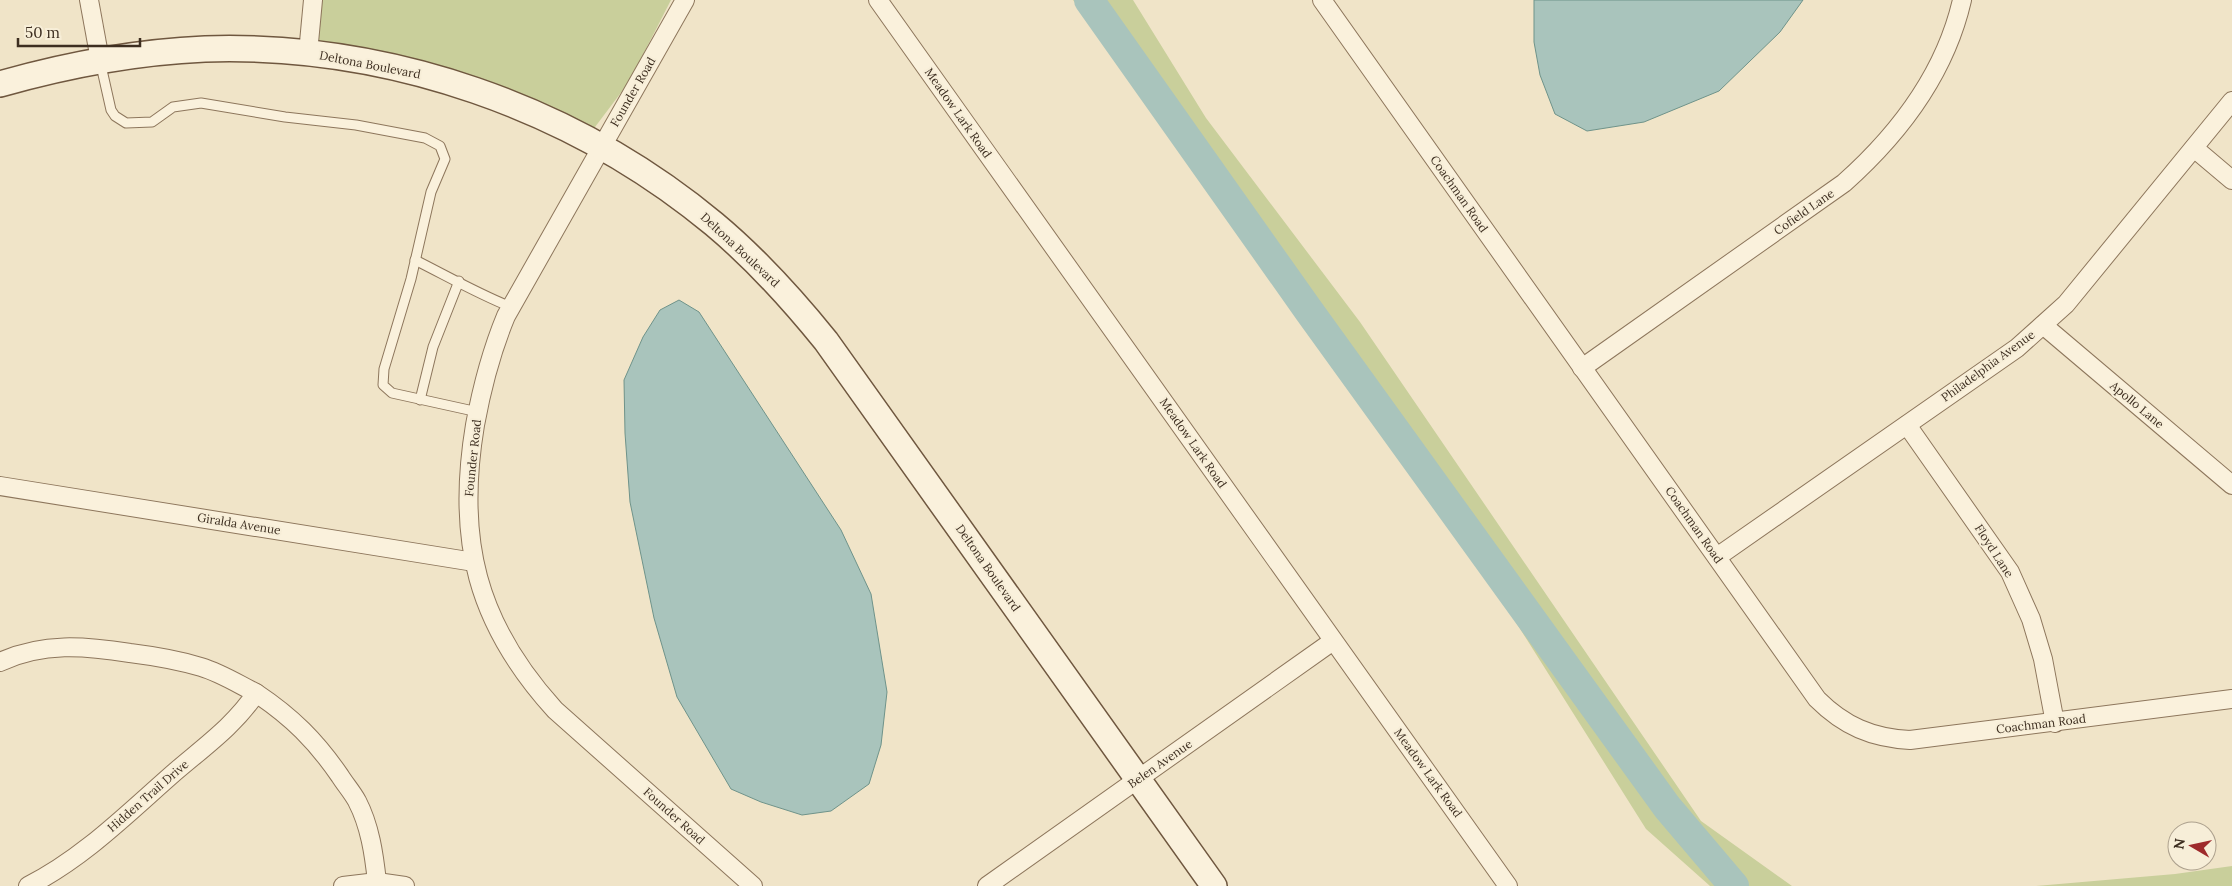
<svg xmlns="http://www.w3.org/2000/svg" width="2232" height="886" viewBox="0 0 2232 886" font-family="Lora,serif">
	<style>
		.green { fill: #c9cf9b }
		.water { fill: #a9c4bc; stroke: #6f938a }
		.lines { fill: none; stroke-linecap: round; stroke-linejoin: round }
		.river { stroke: #a9c4bc; stroke-width: 30 }
		.service-casing { stroke: #8d765c; stroke-width: 11 }
		.minor-casing { stroke: #8d765c; stroke-width: 20 }
		.secondary-casing { stroke: #6f573f; stroke-width: 28 }
		.service { stroke: #faf1dc; stroke-width: 9 }
		.minor { stroke: #faf1dc; stroke-width: 18 }
		.secondary { stroke: #faf1dc; stroke-width: 25 }
		.labels { text-anchor: middle; stroke-width: 4; stroke-linejoin: round; paint-order: stroke }
		.street-label { font-size: 12px; fill: #3d2e20; stroke: #f7eed8 }
	</style>
	<rect width="100%" height="100%" fill="#f0e4c8"/>
	<g class="green">
		<path d="M306,0H671L629,82L592,131L311,45Z"/>
		<path d="M1073,0H1133L1206,118L1360,322L1701,821L1792,886H1710L1646,829L1422,473Z"/>
		<path d="M2232,866V886H2036L2175,874Z"/>
	</g>
	<g class="water">
		<path d="M1534,0H1803L1780,32L1719,91L1644,122L1587,131L1555,114L1540,75L1534,42Z"/>
		<path d="M679,300L699,312L841,530L871,594L887,692L881,745L869,784L831,811L802,815L761,802L731,789L677,697L654,618L630,502L625,433L624,380L643,337L660,310Z"/>
	</g>
	<g class="lines">
		<path class="river" d="M1089,0L1309,311L1667,807L1734,886"/>
		<defs>
			<g id="service">
				<path d="M100,61L111,110L115,116L126,123L152,122L173,107L201,103L285,117L356,125L425,138L440,146L445,159L431,192L411,279L384,369L383,385L392,393L478,412"/>
				<path d="M415,260C447,276 478,294 511,307"/>
				<path d="M420,400L433,347L459,281"/>
			</g>
			<g id="minor">
				<path d="M89,0L100,60"/>
				<path d="M685,0L506,316C491,352 482,387 475,425C456,539 476,623 555,710L753,886"/>
				<path d="M878,0L1508,886"/>
				<path d="M1322,0L1817,699C1844,726 1872,738 1910,740L2232,699"/>
				<path d="M308,53L313,0"/>
				<path d="M2194,148L2232,180"/>
				<path d="M2043,325L2232,485"/>
				<path d="M1582,368L1844,183C1899,134 1945,74 1962,0"/>
				<path d="M1907,425L2010,572L2031,619L2043,659L2055,723"/>
				<path d="M0,486L474,562"/>
				<path d="M1717,557L2017,348L2066,304L2232,101"/>
				<path d="M0,662C43,642 85,646 130,653C154,656 178,660 201,667C221,673 238,684 256,693C236,724 204,747 176,771C130,811 84,858 28,886"/>
				<path d="M256,693C292,717 316,741 340,776C345,784 352,792 357,801C370,826 374,854 377,882"/>
				<path d="M343,886L377,882L405,886"/>
				<path d="M987,886L1333,641"/>
			</g>
			<path id="secondary" d="M0,84C67,65 135,52 205,49C388,43 573,107 714,224C756,259 792,299 826,341L1214,886"/>
		</defs>
		<use href="#service" class="service-casing"/>
		<use href="#minor" class="minor-casing"/>
		<use href="#secondary" class="secondary-casing"/>
		<use href="#service" class="service"/>
		<use href="#minor" class="minor"/>
		<use href="#secondary" class="secondary"/>
	</g>
	<g class="labels">
		<g class="street-label">
			<text transform="translate(370 65) rotate(11)" y="4">Deltona Boulevard</text>
			<text transform="translate(633 92) rotate(-60)" y="4">Founder Road</text>
			<text transform="translate(958 113) rotate(55)" y="4">Meadow Lark Road</text>
			<text transform="translate(1459 194) rotate(55)" y="4">Coachman Road</text>
			<text transform="translate(1804 212) rotate(-35)" y="4">Cofield Lane</text>
			<text transform="translate(740 250) rotate(43)" y="4">Deltona Boulevard</text>
			<text transform="translate(1988 366) rotate(-36)" y="4">Philadelphia Avenue</text>
			<text transform="translate(2137 405) rotate(40)" y="4">Apollo Lane</text>
			<text transform="translate(1193 443) rotate(55)" y="4">Meadow Lark Road</text>
			<text transform="translate(473 458) rotate(-84)" y="4">Founder Road</text>
			<text transform="translate(239 524) rotate(9)" y="4">Giralda Avenue</text>
			<text transform="translate(1694 525) rotate(55)" y="4">Coachman Road</text>
			<text transform="translate(1994 551) rotate(57)" y="4">Floyd Lane</text>
			<text transform="translate(988 568) rotate(55)" y="4">Deltona Boulevard</text>
			<text transform="translate(2041 724) rotate(-7)" y="4">Coachman Road</text>
			<text transform="translate(1160 764) rotate(-35)" y="4">Belen Avenue</text>
			<text transform="translate(1428 773) rotate(54)" y="4">Meadow Lark Road</text>
			<text transform="translate(148 796) rotate(-41)" y="4">Hidden Trail Drive</text>
			<text transform="translate(674 816) rotate(42)" y="4">Founder Road</text>
		</g>
	</g>
	<g transform="translate(2192 846) rotate(279)"><circle r="24" fill="#f7eed8" stroke="#ada18e"/>
	<path d="M0-4L9 19L0 12L-9 19Z" fill="#9e2a2b"/>
	<text y="-8" font-size="14" font-weight="bold" text-anchor="middle" fill="#3d2e20">N</text>
	</g>
	<path d="M18 38v8h122v-8" fill="none" stroke="#3d2e20" stroke-width="2.5"/>
	<text x="25" y="38" font-size="15" fill="#3d2e20" stroke="#f7eed8" stroke-width="4" paint-order="stroke">50 m</text>
</svg>
